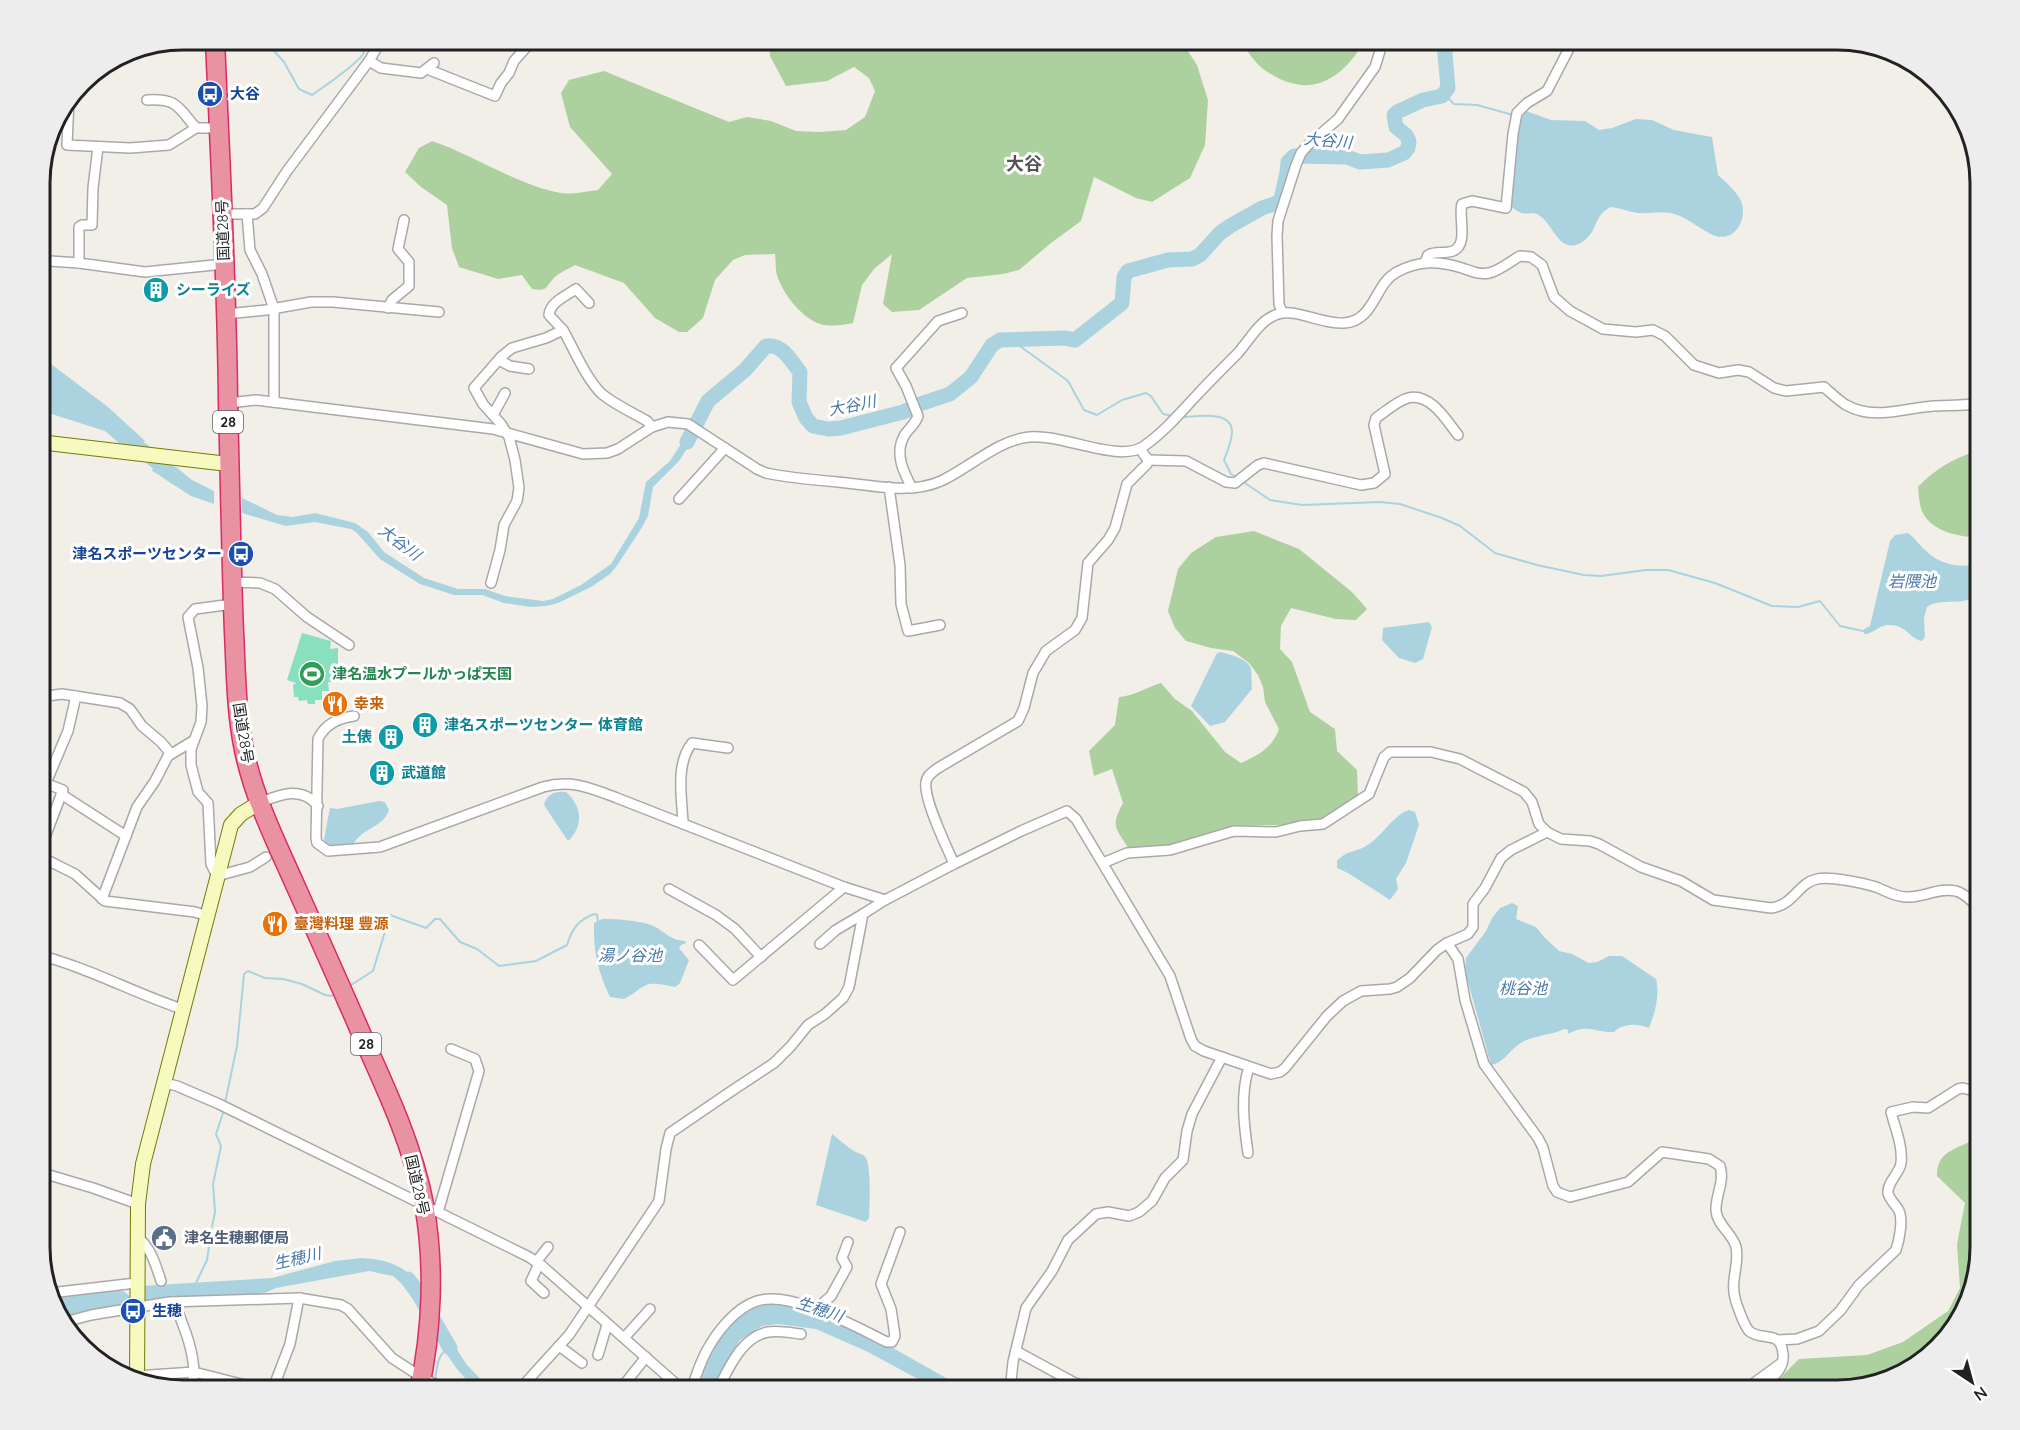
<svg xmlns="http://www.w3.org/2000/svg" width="2020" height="1430" font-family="Quicksand,'Noto Sans JP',sans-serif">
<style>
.forest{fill:#add19e}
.pitch{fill:#88e0be}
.water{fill:#aad3df}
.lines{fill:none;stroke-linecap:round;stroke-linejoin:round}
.stream{stroke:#aad3df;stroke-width:2}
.river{stroke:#aad3df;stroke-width:15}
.street-casing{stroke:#a9a9a9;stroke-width:12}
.secondary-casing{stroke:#707d05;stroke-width:16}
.highway-casing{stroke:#dc2a67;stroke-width:21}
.street{stroke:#fff;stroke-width:9}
.secondary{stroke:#f7fabf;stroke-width:14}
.highway{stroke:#e892a2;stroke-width:18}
.labels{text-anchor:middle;stroke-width:6;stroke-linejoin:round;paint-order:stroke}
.shield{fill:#fff;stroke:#646464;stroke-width:1.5}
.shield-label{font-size:14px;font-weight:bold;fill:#222}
.transit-label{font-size:15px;font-weight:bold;fill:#164399;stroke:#fff;text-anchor:start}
.street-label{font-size:15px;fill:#222;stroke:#fff}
.culture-label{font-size:15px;font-weight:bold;fill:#0d838f;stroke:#fff;text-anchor:start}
.leisure-label{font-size:15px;font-weight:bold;fill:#27864d;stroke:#fff;text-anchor:start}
.food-label{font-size:15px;font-weight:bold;fill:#c56008;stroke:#fff;text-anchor:start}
.service-label{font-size:15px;font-weight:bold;fill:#4e5e75;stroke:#fff;text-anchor:start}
.water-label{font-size:16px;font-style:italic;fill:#4a7aab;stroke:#fff}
.quarter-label{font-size:18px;font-weight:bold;fill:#555;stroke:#fff}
.rim{fill:none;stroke:#222;stroke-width:3}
</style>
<rect width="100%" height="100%" fill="#f2efe9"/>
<g class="forest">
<path d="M769,39h411l17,26 11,35 -3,45 -15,33 -38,24 -16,-4 -42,-21 -13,44 -30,22 -32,27 -16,4 -36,4 -48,32 -27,2 -9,-8 9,-50 -18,15 -12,16 -9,38c-11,2 -22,4 -33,1 -18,-6 -36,-29 -42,-46 -3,-7 -2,-16 -3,-24l-30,1 -12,5 -18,20 -12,38 -16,14h-8l-24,-14 -31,-35 -49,-18c-6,4 -17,8 -22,14 -9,10 -5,12 -21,10l-10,-14 -24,4 -39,-12 -7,-19 -5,-43 -26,-18 -16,-15 14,-24 13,-7c42,14 87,45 129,52 12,2 26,-2 37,-3l14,-16 -42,-47 -9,-34 8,-13 35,-9 125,51 18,-5 24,4 25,10 23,1 27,-2 19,-13 10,-26 -6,-13 -15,-11 -27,14 -41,5 -16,-30z"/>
<path d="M1239,39h127c-24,41 -56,62 -100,32 -11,-7 -19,-21 -27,-32z"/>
<path d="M1981,451v87c-19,-1 -46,-5 -57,-23 -5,-8 -5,-19 -6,-28 16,-17 39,-32 63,-36z"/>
<path d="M1254,531l45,18 53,43 15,17 -11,11 -20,-1 -45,-11 -10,18 -1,23 12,13 18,50 25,17 2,22 20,19 1,25c-37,38 -79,27 -125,32 -21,3 -42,14 -62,19 -13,3 -28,2 -42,3 -13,-21 -19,-22 -6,-46l-11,-34 -18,7 -5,-25 26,-26 4,-28c15,-1 28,-10 42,-14l14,16 17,12 33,41 16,11c18,-8 31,-15 38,-34l-14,-27 -2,-15 -5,-12 -9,-12 -16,-12 -22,-3 -25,-7 -11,-13 -7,-17 10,-42 13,-16 25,-16z"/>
<path d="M1981,1134v114l-8,45 -21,42 -51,41 -64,15h-60l2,-12 20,-20 68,-4 36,-13 45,-31 12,-23 -3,-44 8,-41 -28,-27c0,-30 25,-25 44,-42z"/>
</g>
<polygon class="pitch" points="302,633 331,641 330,649 338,648 338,668 335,669 335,682 328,682 329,691 322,691 322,700 315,700 315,704 308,704 307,700 299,701 298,697 294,697 293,685 296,683 287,680"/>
<g class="water">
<path d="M1526,111l25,9 34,1 14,9 13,-2 24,-9 16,1 22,10 38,7 6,38c8,7 16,14 22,24 9,16 -3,43 -24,37 -9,-2 -26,-16 -36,-20 -17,-7 -25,-2 -42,-3 -9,-1 -18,-5 -27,-6 -17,8 -13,22 -25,32 -25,21 -32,-14 -46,-23 -6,-5 -12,-1 -18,-3 -5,-1 -8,-5 -13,-7l11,-85z"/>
<polygon points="39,317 47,361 108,407 145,441 134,445 119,443 105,431 39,410"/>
<polygon points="690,430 697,433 679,461 653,487 648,516 641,529 616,567 610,574 591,587 558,603 546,606 530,607 504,603 482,595 454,595 420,584 380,559 357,533 351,529 315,522 286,526 242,513 242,498 277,515 293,517 315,513 355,523 368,532 384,552 424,578 458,589 485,589 505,596 543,601 553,599 581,585 611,564 639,518 646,482 670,461"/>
<polygon points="163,466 176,467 192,480 214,491 214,504 191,496 151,470"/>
<path d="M1908,533c7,5 11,12 18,18 15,14 35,18 55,12v24c-2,3 -4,6 -6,8 -10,12 -34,2 -48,12l-3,11 1,19 -3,4c-14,-3 -15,-17 -35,-16 -9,1 -14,9 -23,9v-5l6,-3 20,-85 5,-6z"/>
<polygon points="1429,622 1432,627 1423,659 1415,663 1399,658 1382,640 1383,628"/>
<path d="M1221,652c9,3 27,6 30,17 1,6 0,13 1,20l-27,33 -15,4 -19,-20 26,-53z"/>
<path d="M566,792c16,14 18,34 2,49l-24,-36c3,-11 11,-14 22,-13z"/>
<path d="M379,801l6,1 4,8c-6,18 -28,18 -36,35l-24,2 -4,-3 -1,-5 6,-31 7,1z"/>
<path d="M1409,810l6,2 4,13 -13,38 -10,16 2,10 -8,11 -42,-27 -11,-5v-7c10,-11 17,-8 29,-15 15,-8 28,-32 43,-36z"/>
<path d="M1512,903l6,3 -2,13 20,8 8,10 15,14 13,3 17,9 8,-1 12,-6h13l34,23c4,16 -1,34 -7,49 -10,-5 -27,-5 -35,4 -20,1 -25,-9 -46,2v-4l-3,-1c-13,6 -34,7 -44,14 -11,6 -17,20 -30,22l-26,-94 1,-13 20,-27 6,-13 8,-10z"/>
<path d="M602,919c15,0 34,1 49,6 14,6 18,15 34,16l1,2 -5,2 -2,3 10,12 -9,23 -5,4c-33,-7 -25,-3 -51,12l-14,-2c-12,-25 -17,-47 -16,-74z"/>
<path d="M832,1134c7,5 18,16 26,19 3,1 5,1 8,5 5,9 4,48 3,60l-3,4 -50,-17z"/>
<path d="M361,1258c25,1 44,7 59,28l-2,20 -17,-23 -8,-7 -24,-5 -93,17 -18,8 -117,8v-18l131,-8 63,-17z"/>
<path d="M117,1289c9,3 15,6 14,16l-71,16 -2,-2 -6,-22z"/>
<path d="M772,1304l37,6 77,34 83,47h-29l-72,-39 -52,-23 -39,-5 -15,2 -22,14 -31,51h-15c15,-35 35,-83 78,-87z"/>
<polygon points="441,1325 467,1365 492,1391 476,1391 457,1369 439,1343"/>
</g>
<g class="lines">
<g class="stream">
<path d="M248,39l18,3 18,20 15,27 13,6c10,-7 50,-34 52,-43l-7,-13"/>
<polyline points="1444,94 1454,104 1477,105 1513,115"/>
<polyline points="1013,341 1068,381 1084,410 1097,415 1122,400 1146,393 1151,396 1163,414 1173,416"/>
<path d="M1182,417c14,0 50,-8 50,15 0,9 -5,20 -8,28l7,14 7,4"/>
<polyline points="1242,481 1270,500 1302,505 1380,502 1400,504 1442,518 1460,526 1495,553 1537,565 1584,575 1601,576 1646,570 1668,570 1715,583 1772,606 1798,607 1820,601 1840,626 1863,631"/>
<path d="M351,985l22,-14 17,-56 36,13 9,-9h5l20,23 17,7 22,17 37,-5 31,-16c5,-16 11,-25 27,-31l3,1 1,6"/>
<polyline points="225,1103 237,1046 244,974 248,971 265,978 283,979 302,984 325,995 331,996 335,994"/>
<polyline points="212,1227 215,1212 213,1184 221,1146 216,1134 224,1110"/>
<polyline points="196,1283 207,1260 211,1232"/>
<path d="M435,1380c2,-11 2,-24 11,-30"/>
</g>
<g class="river">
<polyline points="120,432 175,477"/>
<path d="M687,442l21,-41 37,-31 21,-24c16,-3 25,15 34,26l-1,30 7,16 7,8 15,3 13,-1 62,-16 17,-8 30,-10 21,-17 21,-32 8,-5 64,-2 11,2 47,-37 2,-26 4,-6 40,-11 24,-1 8,-4 20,-22 10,-7 32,-18 15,-5 4,-4 6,-26 1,-11 6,-6 53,1 13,5 28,-2 16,-7 4,-5 1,-7 -3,-6 -10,-8 -2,-12 3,-3 26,-12 19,-4 6,-8 -4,-46 2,-3"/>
<polyline points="408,1279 415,1288 450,1348"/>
</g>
<g class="street-casing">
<g id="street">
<polyline points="369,61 381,68 421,73 434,63"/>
<polyline points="427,69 495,96 501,83 509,73 514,61 531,42 530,39"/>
<polyline points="69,99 67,145 130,148 169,145 196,128 219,128"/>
<path d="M147,100c30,-2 31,7 49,28"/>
<polyline points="98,147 93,188 92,225 82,225 79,227 79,263 145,272 224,264"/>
<polyline points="222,214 255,214 263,208 287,171 369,61 382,39"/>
<polyline points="247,214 250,250 262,274 274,309 274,402"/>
<polyline points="50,261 79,263"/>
<path d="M1425,262l3,-7c8,-4 17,-1 25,-4 16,-6 5,-35 9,-47l10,-3 34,7 7,-74 4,-21 10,-10 20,-12 27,-52"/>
<polyline points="388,308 392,300 409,286 409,262 398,249 404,220"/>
<polyline points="1282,312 1279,304 1277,236 1278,221 1296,165 1301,153 1309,144 1338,119 1375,67 1380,51 1380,39"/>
<polyline points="226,314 266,310 311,302 333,302 439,312"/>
<path d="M563,330l-14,-15c1,-13 17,-19 27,-26l13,14"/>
<polyline points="499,360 510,366 529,369"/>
<path d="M228,403l28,-3 237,29 90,25 24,-1 11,-4 34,-22 16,-5 20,2 69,45 9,4c24,5 48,7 72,9 33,3 72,13 103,-1 28,-13 57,-41 88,-44 32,-4 90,27 115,9 20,-14 35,-32 52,-50 13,-14 27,-28 41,-42 13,-14 22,-34 41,-40 18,-6 45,11 66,9 31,-2 30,-39 53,-51 22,-12 42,-11 65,-4 9,3 17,7 27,5 10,-2 22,-12 31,-17l11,1 11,8 12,32 16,14 33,18 33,3 17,-2 12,6 29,29 25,8 19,-3 11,2 25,16 12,3 38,-4c7,6 14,13 22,18 29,16 57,3 88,1 16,-1 31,0 47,-3"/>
<polyline points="493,415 505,393"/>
<path d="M1148,460l38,1 40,21 9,1 23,-18 6,-2 97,22 13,-2 11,-9 -11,-49 2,-7c9,-6 21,-17 32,-20 22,-6 39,23 50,37"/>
<polyline points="889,487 900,565 901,604 908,631 940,625"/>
<path d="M912,488c-8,-15 -18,-34 -8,-52 4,-7 11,-11 14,-20l-12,-30 -10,-18 42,-47 24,-8"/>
<polyline points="679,499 725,448"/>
<polyline points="232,582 260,583 275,589 307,617 349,645"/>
<path d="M491,583l9,-33 4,-25 13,-24 2,-13 -4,-28 -6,-23 -8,-13 -18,-20 -9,-16 27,-31 11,-9 34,-10 17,-8c11,19 23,49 39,64 13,11 30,18 45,27l5,6"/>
<polyline points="233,604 195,609 188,617 198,668 202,706 201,722 191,749 191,765 198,792 208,803 211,864 217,876 250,867 266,857"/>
<polyline points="39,697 62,694 120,703 130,709 142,726 161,742 171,754"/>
<path d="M354,716c-16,2 -29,8 -36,23l-2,99 1,5 11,8 52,-4 163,-60c28,-8 48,1 74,11l227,89 41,13"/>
<polyline points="46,783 68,731 76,696"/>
<polyline points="61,794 126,836"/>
<path d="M259,803c20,-8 42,-18 59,3"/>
<path d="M683,823c-1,-24 -8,-59 9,-80l36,5"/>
<polyline points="39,853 63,790 39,781"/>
<polyline points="39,856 75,874 105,901 195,912 207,916"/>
<path d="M1103,863l24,-10 43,-3 64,-19 42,1 24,-6 23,-2 46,-30 15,-37 6,-5h41l29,7 64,33 8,10 7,22 8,8 14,7 29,2 9,3 42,23 40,14 32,19 58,8c23,-3 27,-25 46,-29 13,-3 46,4 59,8 10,4 19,10 30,10 17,1 33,-10 50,-6 10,3 18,12 25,20"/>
<path d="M954,864c-7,-17 -31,-65 -28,-82 1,-7 7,-10 12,-14l80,-47 6,-13 9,-35 13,-22 29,-21 7,-12 6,-55 20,-23 7,-12 12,-44 20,-20 1,-4 -8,-11"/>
<polyline points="669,889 716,915 735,929 761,957"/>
<polyline points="102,899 137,807 155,781 168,756 193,741"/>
<path d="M1447,943l11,16 7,41 19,64 54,74 5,10 10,38 4,6 13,5 58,-15 34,-30 47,7 11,7c5,16 -5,30 -4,45 1,14 17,23 20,36 4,19 -7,33 0,55 3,8 7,22 13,29 13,11 32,-2 34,23 2,18 -15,25 -24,37"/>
<polyline points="820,944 836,930 863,914"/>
<polyline points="699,945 733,980 844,887"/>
<path d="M39,955c50,13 95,38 143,54"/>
<polyline points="164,1083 177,1086 219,1104 529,1257 541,1265 684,1391"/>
<path d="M1248,1153c-4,-27 -8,-59 1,-86"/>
<polyline points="39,1172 93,1188 138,1204"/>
<polyline points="438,1212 479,1071 475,1059 451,1049"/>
<path d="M137,1237c14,10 19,29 24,44"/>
<polyline points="536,1262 548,1247"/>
<polyline points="539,1264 531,1281 544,1293"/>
<polyline points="50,1293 136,1283"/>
<polyline points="816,1309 831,1296 847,1267 842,1258 848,1242"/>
<polyline points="61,1323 91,1315 169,1302 299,1298 341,1305 348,1309 392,1358 415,1373"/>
<polyline points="624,1338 650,1309"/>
<path d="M1778,1340l19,-1 22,-8 21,-20 19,-26 37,-35c3,-9 8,-32 2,-41 -3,-5 -9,-10 -10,-16 -1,-11 12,-20 13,-30 2,-17 -6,-35 -10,-51l22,-5 15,1 30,-19 5,-1 18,5"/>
<polyline points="559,1346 582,1363"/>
<polyline points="1016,1351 1073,1382 1096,1391"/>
<polyline points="598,1355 607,1325"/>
<path d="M136,1376l58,-4c-1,-25 -11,-47 -20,-70"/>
<polyline points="429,1381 448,1391"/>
<polyline points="191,1391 194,1372 249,1386 261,1391"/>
<polyline points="272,1391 290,1344 299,1298"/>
<polyline points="518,1391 569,1335 659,1201 666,1149 670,1133 733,1090 774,1063 791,1046 808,1025 825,1014 843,998 849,987 863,914 885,900 954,864 1021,831 1067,811 1076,819 1170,976 1191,1039 1195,1046 1204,1051 1271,1074 1280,1072 1285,1068 1327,1016 1343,1001 1361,991 1390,989 1397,987 1410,978 1437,950 1447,943 1468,934 1473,927 1473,904 1485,888 1501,858 1511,850 1547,832"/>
<polyline points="619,1391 646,1357"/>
<path d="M690,1391c6,-13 9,-26 16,-39 10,-19 29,-44 51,-51 34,-11 99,26 130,41h5l3,-6 -4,-27 -10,-25 19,-52"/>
<path d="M717,1391c11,-21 24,-54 51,-59 11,-2 23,1 33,2"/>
<polyline points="1010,1391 1013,1362 1026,1308 1052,1271 1068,1240 1096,1214 1108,1212 1129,1216 1139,1212 1152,1201 1165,1178 1183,1160 1187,1131 1192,1114 1222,1057"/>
<polyline points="1597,1391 1613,1386 1648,1391"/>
<polyline points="1655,1391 1687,1389 1692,1391"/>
<polyline points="1746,1391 1754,1383 1780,1364"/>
</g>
</g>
<g class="secondary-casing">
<g id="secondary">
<polyline points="39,442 228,464"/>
<polyline points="137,1383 138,1204 143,1164 231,825 241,814 259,803"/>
</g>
</g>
<g class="highway-casing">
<path id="highway" d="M215,39c5,121 12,242 13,363 2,77 3,153 6,230 2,39 2,80 10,118 10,48 32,92 52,137 23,51 46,102 68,153 24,53 49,107 60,164 11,61 8,127 -5,187"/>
</g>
<use href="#street" class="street"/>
<use href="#secondary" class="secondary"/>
<use href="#highway" class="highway"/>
</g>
<defs>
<g id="bus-disc" transform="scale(1.35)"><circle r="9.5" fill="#1a4fb4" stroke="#fff"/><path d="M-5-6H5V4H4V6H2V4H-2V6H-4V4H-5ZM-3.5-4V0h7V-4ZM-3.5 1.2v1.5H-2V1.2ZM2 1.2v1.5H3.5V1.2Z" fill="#fff"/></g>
<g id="building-disc" transform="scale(1.35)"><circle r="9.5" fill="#0f9aa8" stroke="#fff"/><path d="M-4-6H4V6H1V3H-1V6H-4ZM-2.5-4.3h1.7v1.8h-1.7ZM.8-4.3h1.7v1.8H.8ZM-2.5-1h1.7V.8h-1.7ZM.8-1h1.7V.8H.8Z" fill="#fff"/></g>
<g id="stadium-disc" transform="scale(1.35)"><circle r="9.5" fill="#2e9e5b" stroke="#fff"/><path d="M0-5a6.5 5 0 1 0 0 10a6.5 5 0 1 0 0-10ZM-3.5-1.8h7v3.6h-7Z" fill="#fff"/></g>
<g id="restaurant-disc" transform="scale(1.35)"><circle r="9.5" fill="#e8710a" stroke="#fff"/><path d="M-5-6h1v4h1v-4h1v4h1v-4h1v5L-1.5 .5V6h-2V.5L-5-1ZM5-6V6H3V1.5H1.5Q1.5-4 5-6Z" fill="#fff"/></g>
<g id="civic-disc" transform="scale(1.35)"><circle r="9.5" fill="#5c6f8a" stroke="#fff"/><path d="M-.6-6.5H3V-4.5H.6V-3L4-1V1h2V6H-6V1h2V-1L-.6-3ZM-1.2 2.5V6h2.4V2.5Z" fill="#fff"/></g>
</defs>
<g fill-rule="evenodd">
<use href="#bus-disc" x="210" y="94"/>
<use href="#building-disc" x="156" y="290"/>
<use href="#bus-disc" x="241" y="554"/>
<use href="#stadium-disc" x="312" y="674"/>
<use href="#restaurant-disc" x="335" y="704"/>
<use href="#building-disc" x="425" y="725"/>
<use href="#building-disc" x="391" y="737"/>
<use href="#building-disc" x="382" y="773"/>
<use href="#restaurant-disc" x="275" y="924"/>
<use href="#civic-disc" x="164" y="1238"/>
<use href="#bus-disc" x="133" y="1311"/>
</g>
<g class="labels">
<g class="shield">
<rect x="213" y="411" width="30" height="22" rx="4.5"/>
<rect x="351" y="1033" width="30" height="22" rx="4.5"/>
</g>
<g class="shield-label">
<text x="228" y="427">28</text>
<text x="366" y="1049">28</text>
</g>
<g class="transit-label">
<text x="230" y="99">大谷</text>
<text x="222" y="559" text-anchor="end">津名スポーツセンター</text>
<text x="152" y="1316">生穂</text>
</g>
<g class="street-label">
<text transform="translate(223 230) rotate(-92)" y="5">国道28号</text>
<text transform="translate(243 733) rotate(81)" y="5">国道28号</text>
<text transform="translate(417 1185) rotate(77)" y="5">国道28号</text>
</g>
<g class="culture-label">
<text x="176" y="295">シーライズ</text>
<text x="444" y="730">津名スポーツセンター 体育館</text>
<text x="372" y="742" text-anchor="end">土俵</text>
<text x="401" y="778">武道館</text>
</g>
<g class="leisure-label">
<text x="332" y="679">津名温水プールかっぱ天国</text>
</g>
<g class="food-label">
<text x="354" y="709">幸来</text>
<text x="294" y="929">臺灣料理 豐源</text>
</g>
<g class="service-label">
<text x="184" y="1243">津名生穂郵便局</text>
</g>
<g class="water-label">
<text transform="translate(1328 140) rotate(5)" y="6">大谷川</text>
<text transform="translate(852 405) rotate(-11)" y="6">大谷川</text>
<text transform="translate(400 542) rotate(37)" y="6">大谷川</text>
<text x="1912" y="587">岩隈池</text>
<text x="630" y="961">湯ノ谷池</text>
<text x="1523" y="994">桃谷池</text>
<text transform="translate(297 1258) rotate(-13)" y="6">生穂川</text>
<text transform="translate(820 1309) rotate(18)" y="6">生穂川</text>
</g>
<g class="quarter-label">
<text x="1024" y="170">大谷</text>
</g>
</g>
<path d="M0 0H2020V1430H0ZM183 50H1837A133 133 0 0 1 1970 183V1247A133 133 0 0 1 1837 1380H183A133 133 0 0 1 50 1247V183A133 133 0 0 1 183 50Z" fill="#ededed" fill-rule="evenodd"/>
<path class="rim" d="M183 50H1837A133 133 0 0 1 1970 183V1247A133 133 0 0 1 1837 1380H183A133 133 0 0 1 50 1247V183A133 133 0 0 1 183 50Z"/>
<g transform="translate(1972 1382) rotate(144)" stroke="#ffffff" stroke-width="4.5" paint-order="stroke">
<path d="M0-4.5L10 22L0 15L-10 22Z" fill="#222222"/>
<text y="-9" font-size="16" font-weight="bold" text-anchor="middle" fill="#222222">N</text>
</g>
</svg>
